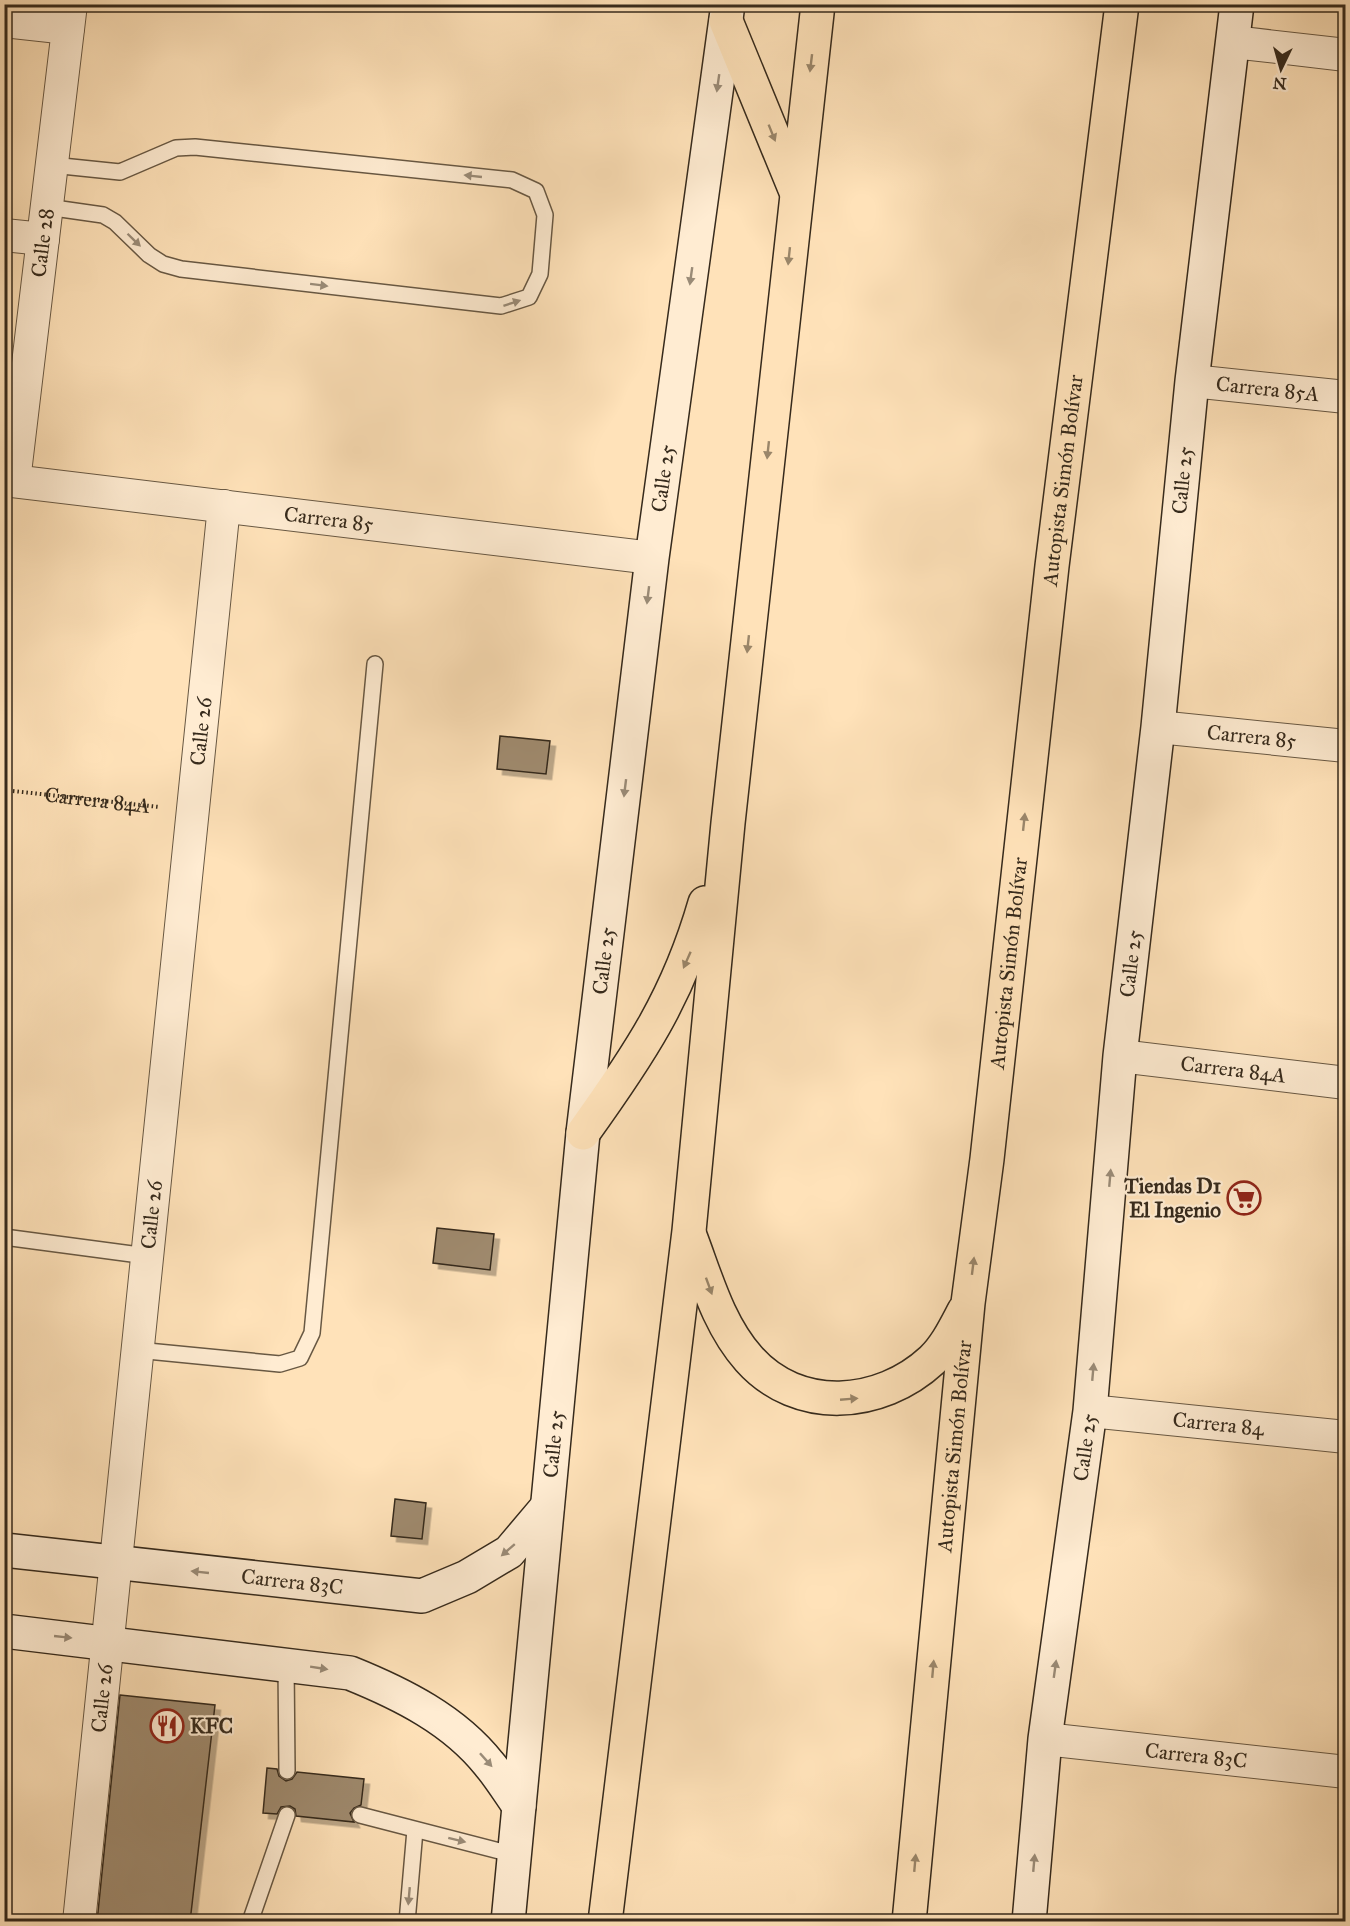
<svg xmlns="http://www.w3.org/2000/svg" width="1350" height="1926" font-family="'IM FELL Great Primer',serif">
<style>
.building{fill:#9f8a6e;stroke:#362a1c;stroke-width:1.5;filter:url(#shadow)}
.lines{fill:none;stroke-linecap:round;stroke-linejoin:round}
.lane-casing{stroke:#685843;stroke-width:18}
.street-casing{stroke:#685843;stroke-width:34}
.secondary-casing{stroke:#362a1c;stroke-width:36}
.highway-casing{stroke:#362a1c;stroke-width:36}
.path{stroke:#362a1c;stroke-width:4;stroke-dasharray:1.5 3;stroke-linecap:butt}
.lane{stroke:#ffecd2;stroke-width:15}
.street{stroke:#ffecd2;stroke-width:32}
.secondary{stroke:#ffecd2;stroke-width:33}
.highway{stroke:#ffe2b9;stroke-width:33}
.oneway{fill:#9a866a}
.oneway2{fill:#9a8b77}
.labels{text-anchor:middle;stroke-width:4.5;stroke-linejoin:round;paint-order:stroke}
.street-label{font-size:21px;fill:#362a1c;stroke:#ffecd2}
.poi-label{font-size:21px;font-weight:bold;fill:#362a1c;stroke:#ffecd2;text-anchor:end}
</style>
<defs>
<filter id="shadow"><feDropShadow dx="5.5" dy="5.5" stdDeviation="0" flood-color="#0004"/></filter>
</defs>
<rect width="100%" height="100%" fill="#ffe2b9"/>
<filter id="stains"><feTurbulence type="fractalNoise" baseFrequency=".00333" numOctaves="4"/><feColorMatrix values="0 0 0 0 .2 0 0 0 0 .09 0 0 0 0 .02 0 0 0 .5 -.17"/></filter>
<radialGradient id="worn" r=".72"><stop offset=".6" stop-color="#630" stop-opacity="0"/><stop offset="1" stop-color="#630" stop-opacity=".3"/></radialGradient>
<g class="building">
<polygon points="500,736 550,741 546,774 497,769"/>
<polygon points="437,1228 494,1234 490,1270 433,1263"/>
<polygon points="395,1499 426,1503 422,1539 391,1536"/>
<polygon points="120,1695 215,1705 190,1922 97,1922"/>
<polygon points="267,1768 277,1769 279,1776 286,1781 292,1779 297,1772 364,1779 361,1805 354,1808 350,1813 354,1822 296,1816 295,1809 290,1806 281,1807 277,1814 263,1813"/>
</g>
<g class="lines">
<g class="lane-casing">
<g id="lane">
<polyline points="47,207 103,215 115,222 149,255 163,264 181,269 501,306 529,297 540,274 545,215 536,191 512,180 195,147 176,148 120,172 52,165"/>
<polyline points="4,1237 147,1256"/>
<polyline points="137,1350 280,1364 300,1358 312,1333 375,664"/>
<polyline points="286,1663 287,1771"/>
<polyline points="360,1815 515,1855"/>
<polyline points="250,1922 287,1815"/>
<polyline points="407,1922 415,1830"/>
</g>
</g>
<g class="street-casing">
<g id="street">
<polyline points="4,21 68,28"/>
<polyline points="1233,42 1346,55"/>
<polyline points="4,235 43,239"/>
<path id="s2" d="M1192,381l154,16"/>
<path id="s3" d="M4,480l648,78"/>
<path id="s4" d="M14,481l57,-477"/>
<path id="s5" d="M1158,727l188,19"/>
<path id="s6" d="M1120,1056l226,27"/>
<path id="s7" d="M1090,1411l256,26"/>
<path id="s8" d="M1045,1739l301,33"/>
<path id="s9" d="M79,1922l145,-1416"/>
</g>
</g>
<g class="secondary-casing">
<g id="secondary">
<path id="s10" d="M4,1550l418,46 45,-19 42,-25 38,-45"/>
<path d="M4,1631l346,42c52,21 104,47 139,91 11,13 20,28 30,42"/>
<path id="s11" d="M508,1922l75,-789 69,-575 76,-554"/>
<path id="s12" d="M1029,1922l16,-183 45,-328 30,-355 38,-329 34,-346 45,-377"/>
</g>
</g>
<g class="highway-casing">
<g id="highway">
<polyline points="726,21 795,189"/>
<path d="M583,1133c56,-78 95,-136 122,-230"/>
<path d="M690,1236c16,42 28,88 59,123 49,55 131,49 183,1 14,-13 23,-32 32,-49"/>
<polyline points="605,1922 689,1231 728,823 818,4"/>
<path id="s13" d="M909,1922l59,-619 19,-144 65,-593 70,-562"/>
</g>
</g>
<path class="path" id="s1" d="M4,790l155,17"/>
<use href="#lane" class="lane"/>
<use href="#street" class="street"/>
<use href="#secondary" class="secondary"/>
<use href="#highway" class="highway"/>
</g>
<defs><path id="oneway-solid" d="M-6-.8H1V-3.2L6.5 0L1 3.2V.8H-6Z" transform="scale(1.5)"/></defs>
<g class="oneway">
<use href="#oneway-solid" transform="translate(811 63) rotate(97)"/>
<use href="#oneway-solid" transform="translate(772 133) rotate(68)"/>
<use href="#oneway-solid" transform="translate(789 256) rotate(96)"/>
<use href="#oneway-solid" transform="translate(768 450) rotate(96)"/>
<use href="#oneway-solid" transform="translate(748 644) rotate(96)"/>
<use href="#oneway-solid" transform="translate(1024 822) rotate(-84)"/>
<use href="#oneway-solid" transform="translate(687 960) rotate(114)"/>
<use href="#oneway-solid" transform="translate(973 1266) rotate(-83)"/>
<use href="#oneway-solid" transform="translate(709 1286) rotate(70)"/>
<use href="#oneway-solid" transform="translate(849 1399) rotate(-5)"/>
<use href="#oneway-solid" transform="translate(933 1669) rotate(-85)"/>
<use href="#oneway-solid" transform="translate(915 1863) rotate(-85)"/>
</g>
<g class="oneway2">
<use href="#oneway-solid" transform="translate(718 83) rotate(98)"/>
<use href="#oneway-solid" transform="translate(473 176) rotate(-174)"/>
<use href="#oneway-solid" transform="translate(134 240) rotate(44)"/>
<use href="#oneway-solid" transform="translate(691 276) rotate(98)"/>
<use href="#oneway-solid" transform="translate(319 285) rotate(7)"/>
<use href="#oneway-solid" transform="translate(512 303) rotate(-18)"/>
<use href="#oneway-solid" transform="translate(648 595) rotate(97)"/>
<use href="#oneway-solid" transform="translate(625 788) rotate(97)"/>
<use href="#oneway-solid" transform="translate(1110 1178) rotate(-85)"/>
<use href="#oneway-solid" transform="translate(1093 1372) rotate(-85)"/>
<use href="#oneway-solid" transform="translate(508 1550) rotate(139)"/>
<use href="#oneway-solid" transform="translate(200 1572) rotate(-174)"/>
<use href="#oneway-solid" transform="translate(63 1637) rotate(6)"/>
<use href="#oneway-solid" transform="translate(319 1668) rotate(9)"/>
<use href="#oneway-solid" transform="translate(1055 1669) rotate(-82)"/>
<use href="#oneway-solid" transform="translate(486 1760) rotate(48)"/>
<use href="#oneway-solid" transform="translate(457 1840) rotate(14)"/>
<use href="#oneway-solid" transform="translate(1034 1863) rotate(-85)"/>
<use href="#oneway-solid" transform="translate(409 1896) rotate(95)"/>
</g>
<defs>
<g id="supermarket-ring" transform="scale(1.725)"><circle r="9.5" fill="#ffecd2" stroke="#8f2418" stroke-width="1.5"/><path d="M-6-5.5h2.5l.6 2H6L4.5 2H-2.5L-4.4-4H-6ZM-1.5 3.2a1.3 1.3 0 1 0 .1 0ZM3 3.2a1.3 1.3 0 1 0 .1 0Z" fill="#8f2418"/></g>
<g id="restaurant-ring" transform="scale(1.725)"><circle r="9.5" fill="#ffecd2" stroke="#8f2418" stroke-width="1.5"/><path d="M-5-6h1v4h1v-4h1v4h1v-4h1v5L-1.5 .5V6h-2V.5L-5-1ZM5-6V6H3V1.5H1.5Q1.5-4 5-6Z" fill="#8f2418"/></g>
</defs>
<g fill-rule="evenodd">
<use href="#supermarket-ring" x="1244" y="1198"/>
<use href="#restaurant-ring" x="167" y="1726"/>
</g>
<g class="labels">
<g class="street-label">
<text dy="7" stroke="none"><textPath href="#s4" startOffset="240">Calle 28</textPath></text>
<text dy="7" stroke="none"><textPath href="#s2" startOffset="76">Carrera 85A</textPath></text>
<text dy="7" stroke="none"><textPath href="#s11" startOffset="1452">Calle 25</textPath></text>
<text dy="7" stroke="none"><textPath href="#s13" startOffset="1450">Autopista Simón Bolívar</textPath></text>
<text dy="7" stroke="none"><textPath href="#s12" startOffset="1450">Calle 25</textPath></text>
<text dy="7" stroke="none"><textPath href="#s3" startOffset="327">Carrera 85</textPath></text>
<text dy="7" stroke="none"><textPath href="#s9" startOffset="1197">Calle 26</textPath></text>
<text dy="7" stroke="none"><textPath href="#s5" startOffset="94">Carrera 85</textPath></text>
<text dy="7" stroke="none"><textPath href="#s1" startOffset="94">Carrera 84A</textPath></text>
<text dy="7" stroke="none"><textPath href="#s11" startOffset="966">Calle 25</textPath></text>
<text dy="7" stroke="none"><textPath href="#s13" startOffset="964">Autopista Simón Bolívar</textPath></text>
<text dy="7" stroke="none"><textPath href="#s12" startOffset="964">Calle 25</textPath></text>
<text dy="7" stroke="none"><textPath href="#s6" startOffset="114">Carrera 84A</textPath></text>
<text dy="7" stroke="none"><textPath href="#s9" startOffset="711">Calle 26</textPath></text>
<text dy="7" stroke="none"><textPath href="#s7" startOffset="129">Carrera 84</textPath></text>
<text dy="7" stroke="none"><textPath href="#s11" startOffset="480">Calle 25</textPath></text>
<text dy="7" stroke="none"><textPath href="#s13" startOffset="478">Autopista Simón Bolívar</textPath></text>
<text dy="7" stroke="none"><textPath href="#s12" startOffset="478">Calle 25</textPath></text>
<text dy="7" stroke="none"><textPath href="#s10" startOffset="290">Carrera 83C</textPath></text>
<text dy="7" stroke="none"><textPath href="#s9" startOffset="225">Calle 26</textPath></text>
<text dy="7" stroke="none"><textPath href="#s8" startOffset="152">Carrera 83C</textPath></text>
</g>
<g class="poi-label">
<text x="1221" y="1193">Tiendas D1<tspan x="1221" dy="24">El Ingenio</tspan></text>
<text x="190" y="1733" text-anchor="start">KFC</text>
</g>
</g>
<rect width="1350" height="1926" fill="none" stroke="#ffe2b9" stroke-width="24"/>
<rect x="6" y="6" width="1338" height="1914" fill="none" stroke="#362a1c" stroke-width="3"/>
<rect x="12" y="12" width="1326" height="1902" fill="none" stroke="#362a1c" stroke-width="1.5"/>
<g transform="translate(1281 69) rotate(185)" stroke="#ffecd2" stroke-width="4.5" paint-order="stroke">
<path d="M0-4.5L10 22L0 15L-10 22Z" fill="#362a1c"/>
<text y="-9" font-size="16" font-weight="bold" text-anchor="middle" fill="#362a1c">N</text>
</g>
<rect width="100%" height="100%" filter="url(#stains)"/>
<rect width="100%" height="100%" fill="url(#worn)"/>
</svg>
